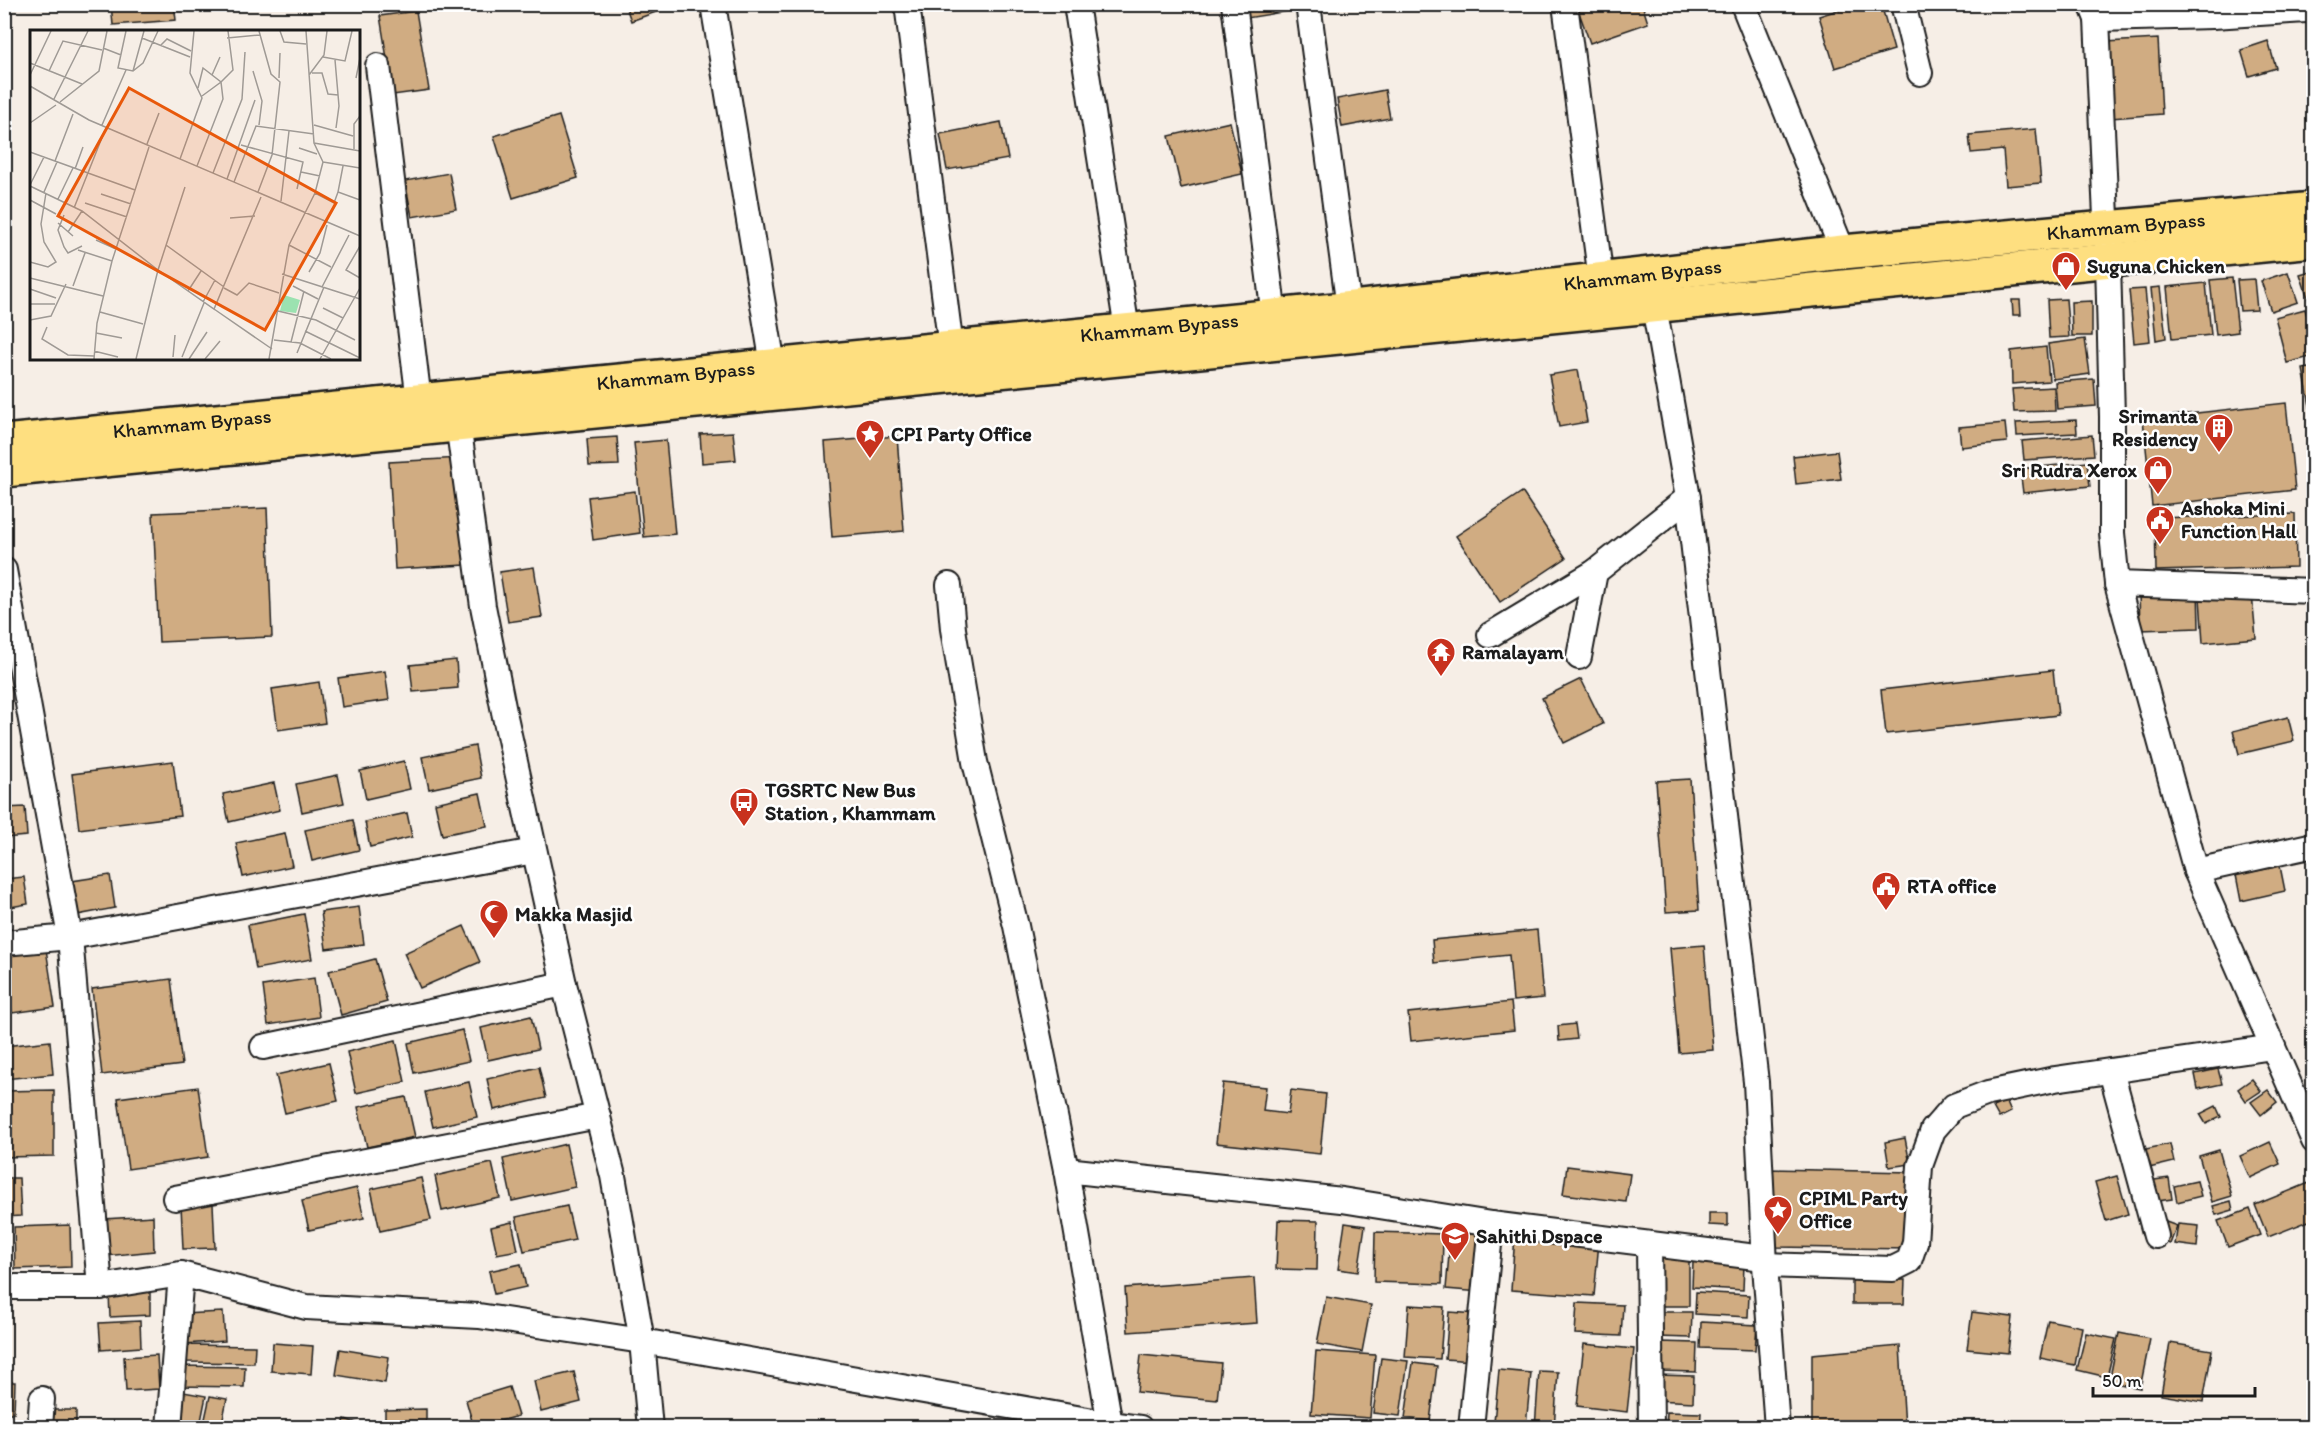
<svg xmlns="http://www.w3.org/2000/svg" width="2318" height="1432" font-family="Itim,sans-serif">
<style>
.building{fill:#d0ac82;stroke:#1c1c1c;stroke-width:1.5}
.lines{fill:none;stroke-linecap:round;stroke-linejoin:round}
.minor-casing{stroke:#1c1c1c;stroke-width:28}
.highway-casing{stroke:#1c1c1c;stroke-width:38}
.minor{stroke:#fff;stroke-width:24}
.highway{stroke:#fedf80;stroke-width:33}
.labels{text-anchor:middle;stroke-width:5;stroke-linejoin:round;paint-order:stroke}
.street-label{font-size:20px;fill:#1c1c1c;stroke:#fff}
.poi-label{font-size:20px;font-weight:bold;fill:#1c1c1c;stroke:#fff;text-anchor:start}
.inset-road{fill:none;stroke:#9f9a95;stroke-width:1.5}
.view{fill:#e8590c;fill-opacity:0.15;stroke:#e8590c;stroke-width:3}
.inset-edge{fill:none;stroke:#1c1c1c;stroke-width:3}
</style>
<rect width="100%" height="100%" fill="#f6eee6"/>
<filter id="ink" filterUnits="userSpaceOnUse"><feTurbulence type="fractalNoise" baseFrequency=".0167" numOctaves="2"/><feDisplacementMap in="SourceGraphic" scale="12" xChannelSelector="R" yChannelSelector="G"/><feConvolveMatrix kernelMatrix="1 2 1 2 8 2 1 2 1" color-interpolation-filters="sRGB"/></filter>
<g filter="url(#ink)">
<g class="building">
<polygon points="111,4 174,4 176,20 113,25"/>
<polygon points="625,4 678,4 631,21"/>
<polygon points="1245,4 1300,4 1301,9 1247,18"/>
<polygon points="1576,4 1642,4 1648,23 1590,43"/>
<polygon points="1857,4 1881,4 1894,50 1835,68 1819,16"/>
<polygon points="416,11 429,90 393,95 380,16"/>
<polygon points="2158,39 2162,114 2111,118 2106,42"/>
<polygon points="2268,41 2276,68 2249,76 2241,50"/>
<polygon points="1385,90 1390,118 1342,127 1337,99"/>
<polygon points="559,116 578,178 513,198 494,136"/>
<polygon points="1001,122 1008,159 947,170 940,134"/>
<polygon points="1230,122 1242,174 1181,188 1169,136"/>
<polygon points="2036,129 2041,183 2006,186 2003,150 1971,153 1969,135"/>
<polygon points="449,173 456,209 412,217 405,181"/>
<polygon points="2314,270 2314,316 2300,274"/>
<polygon points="2288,272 2298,302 2271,311 2261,281"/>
<polygon points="2232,278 2238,332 2216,335 2210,280"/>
<polygon points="2254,279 2257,310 2240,311 2237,280"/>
<polygon points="2206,283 2211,335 2172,339 2167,287"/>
<polygon points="2160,287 2166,338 2156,340 2151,288"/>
<polygon points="2145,289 2150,341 2134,343 2129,290"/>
<polygon points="2066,299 2069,337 2049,338 2047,300"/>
<polygon points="2012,300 2020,300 2021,315 2013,315"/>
<polygon points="2092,301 2092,336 2072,336 2071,302"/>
<polygon points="2305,309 2314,341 2314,356 2287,363 2275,317"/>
<polygon points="2085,339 2090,374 2053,379 2048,344"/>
<polygon points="2046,347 2049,381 2012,384 2011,351"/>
<polygon points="2314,367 2314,427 2303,369"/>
<polygon points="1578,370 1587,422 1559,427 1549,375"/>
<polygon points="2094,379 2096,406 2057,409 2055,382"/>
<polygon points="2054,387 2055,411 2014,412 2012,389"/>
<polygon points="2286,403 2295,490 2152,506 2143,419"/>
<polygon points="2076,420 2077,433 2017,436 2016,423"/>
<polygon points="2005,423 2007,442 1961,447 1959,427"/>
<polygon points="733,432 736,460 702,463 700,434"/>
<polygon points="2092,435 2094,455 2024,460 2022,441"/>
<polygon points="897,436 904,531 832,537 825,442"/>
<polygon points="617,437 619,465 589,466 587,439"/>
<polygon points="666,440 675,534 644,537 634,443"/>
<polygon points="1837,451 1841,479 1796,484 1793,456"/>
<polygon points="461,458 466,565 395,569 389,462"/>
<polygon points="2087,462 2090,486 2023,493 2020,469"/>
<polygon points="635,491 640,533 593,540 588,497"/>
<polygon points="1522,492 1566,558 1500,602 1456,536"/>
<polygon points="267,508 272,637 159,642 153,513"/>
<polygon points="2295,514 2296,567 2156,571 2155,518"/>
<polygon points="534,567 542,617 508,622 500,572"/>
<polygon points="2198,588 2199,628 2140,630 2139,591"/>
<polygon points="2252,594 2256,638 2203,643 2200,598"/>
<polygon points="456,660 458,688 413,692 410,665"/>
<polygon points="2053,670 2058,715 1886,734 1881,690"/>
<polygon points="385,671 389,700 342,707 338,678"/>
<polygon points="1581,679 1603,724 1564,743 1542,698"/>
<polygon points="319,682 325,723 278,730 272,689"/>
<polygon points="2288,717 2294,741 2239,754 2233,731"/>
<polygon points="475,746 481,778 429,789 422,757"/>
<polygon points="173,761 180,816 79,829 72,774"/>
<polygon points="404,761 410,789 366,799 360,771"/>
<polygon points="338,775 344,803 302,812 296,784"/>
<polygon points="1690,779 1699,910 1666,912 1656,781"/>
<polygon points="274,783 280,810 229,822 223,794"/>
<polygon points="480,793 487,826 442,835 435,803"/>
<polygon points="25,807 27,836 4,838 4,808"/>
<polygon points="407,813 412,837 370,847 365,822"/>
<polygon points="353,820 359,850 312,861 305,830"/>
<polygon points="285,833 292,866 243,877 236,843"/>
<polygon points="2280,866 2285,891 2241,901 2236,875"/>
<polygon points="110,875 115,908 77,915 72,881"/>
<polygon points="24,877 28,904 4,908 4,879"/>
<polygon points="359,907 364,944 326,949 321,912"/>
<polygon points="304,914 312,959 256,969 248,925"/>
<polygon points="464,926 480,962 420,988 404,953"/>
<polygon points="1537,930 1543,998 1513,1001 1509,955 1434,963 1432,940"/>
<polygon points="1704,945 1713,1050 1679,1053 1670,948"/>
<polygon points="46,949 55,1007 12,1013 4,956"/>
<polygon points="375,959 387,1002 341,1015 329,971"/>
<polygon points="314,978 319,1017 268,1025 263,986"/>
<polygon points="171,979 182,1065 102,1075 92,989"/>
<polygon points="1511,1002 1514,1030 1411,1041 1408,1013"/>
<polygon points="531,1016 538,1049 488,1060 481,1028"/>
<polygon points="1575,1024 1577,1039 1559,1041 1558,1026"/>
<polygon points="462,1030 469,1061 414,1073 408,1043"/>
<polygon points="396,1040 405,1082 356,1093 347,1052"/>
<polygon points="50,1041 53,1074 4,1079 4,1046"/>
<polygon points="329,1063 338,1101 285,1113 276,1075"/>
<polygon points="539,1067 546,1098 494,1110 487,1079"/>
<polygon points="2218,1069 2222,1084 2198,1089 2195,1074"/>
<polygon points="2252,1079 2261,1091 2246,1101 2238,1089"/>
<polygon points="469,1082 477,1117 433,1127 425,1092"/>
<polygon points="1223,1083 1266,1087 1263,1111 1288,1114 1291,1090 1326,1094 1320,1154 1216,1143"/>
<polygon points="198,1087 208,1157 128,1169 118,1098"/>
<polygon points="54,1090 54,1156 4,1157 4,1091"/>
<polygon points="2268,1090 2277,1102 2261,1115 2251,1102"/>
<polygon points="406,1097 415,1137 367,1147 358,1107"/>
<polygon points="2006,1101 2011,1112 1999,1118 1993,1107"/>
<polygon points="2216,1106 2221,1117 2206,1124 2200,1114"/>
<polygon points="1905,1138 1910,1164 1889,1167 1885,1142"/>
<polygon points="2270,1142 2280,1164 2250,1178 2240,1156"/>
<polygon points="566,1144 575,1187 512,1201 503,1159"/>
<polygon points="2170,1144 2174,1162 2145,1169 2141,1150"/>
<polygon points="2219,1150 2232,1196 2212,1202 2199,1156"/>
<polygon points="492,1163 500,1198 442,1211 435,1176"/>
<polygon points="1567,1166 1630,1174 1626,1202 1563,1194"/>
<polygon points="1768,1169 1911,1172 1910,1249 1776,1247"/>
<polygon points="2117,1176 2128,1214 2106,1221 2095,1182"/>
<polygon points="4,1178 19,1178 21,1216 4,1217"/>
<polygon points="421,1178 431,1220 380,1231 371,1189"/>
<polygon points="2169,1178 2172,1199 2150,1202 2147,1181"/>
<polygon points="2197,1181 2201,1196 2177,1202 2174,1186"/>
<polygon points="2309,1183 2314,1193 2314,1219 2268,1237 2255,1205"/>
<polygon points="357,1188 364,1218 309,1230 302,1201"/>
<polygon points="2231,1201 2233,1210 2216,1215 2213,1206"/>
<polygon points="213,1204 215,1248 183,1249 181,1205"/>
<polygon points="567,1206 575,1240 524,1251 516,1217"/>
<polygon points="2250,1209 2260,1235 2228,1247 2218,1221"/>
<polygon points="1709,1213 1728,1213 1728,1226 1709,1225"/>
<polygon points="153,1216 154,1251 106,1256 103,1219"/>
<polygon points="1278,1220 1318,1221 1317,1270 1276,1269"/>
<polygon points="512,1222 518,1250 497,1254 491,1227"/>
<polygon points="2166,1222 2177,1226 2170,1244 2159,1240"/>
<polygon points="4,1223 7,1223 8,1254 4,1254"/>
<polygon points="1345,1223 1365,1226 1358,1272 1338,1269"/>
<polygon points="2178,1224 2199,1226 2197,1247 2175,1244"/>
<polygon points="70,1225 71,1267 15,1269 14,1227"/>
<polygon points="1375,1232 1443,1234 1442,1284 1374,1282"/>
<polygon points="1451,1232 1485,1235 1480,1292 1446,1289"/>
<polygon points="1515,1236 1599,1242 1594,1296 1511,1290"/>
<rect x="1651" y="1258" width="38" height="48"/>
<polygon points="1693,1262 1744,1264 1743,1290 1692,1287"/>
<polygon points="521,1264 526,1287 494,1294 489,1271"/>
<polygon points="1254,1278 1257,1323 1128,1332 1125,1288"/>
<polygon points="1852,1280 1905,1280 1904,1304 1852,1304"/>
<polygon points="150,1288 150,1315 110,1317 109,1293"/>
<polygon points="1696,1292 1749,1295 1748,1317 1695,1314"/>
<polygon points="1326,1297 1371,1305 1362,1352 1317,1344"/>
<polygon points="1577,1303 1623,1305 1621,1336 1575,1334"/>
<polygon points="1409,1305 1444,1307 1440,1359 1405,1357"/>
<polygon points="223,1312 225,1341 184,1344 182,1314"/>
<polygon points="1449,1312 1477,1314 1473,1361 1445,1359"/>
<polygon points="1657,1312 1692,1312 1691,1338 1657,1337"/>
<polygon points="1972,1312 2012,1317 2008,1353 1967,1349"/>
<polygon points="2048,1320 2082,1327 2075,1365 2040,1358"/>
<polygon points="140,1321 141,1347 101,1350 99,1323"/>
<polygon points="1701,1322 1757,1325 1755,1350 1700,1348"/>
<polygon points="2086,1333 2116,1339 2107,1377 2077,1370"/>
<polygon points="2119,1333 2150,1339 2140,1388 2109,1382"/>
<polygon points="1659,1342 1697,1343 1696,1372 1658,1371"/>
<polygon points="273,1343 313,1346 311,1374 271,1371"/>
<polygon points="2170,1343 2212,1350 2203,1402 2161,1395"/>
<polygon points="1584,1344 1634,1349 1627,1412 1577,1406"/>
<polygon points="186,1345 255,1346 254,1363 186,1362"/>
<polygon points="1900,1346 1905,1428 1812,1428 1812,1354"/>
<polygon points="340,1349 389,1357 385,1383 336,1375"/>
<polygon points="1316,1351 1375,1355 1370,1418 1311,1414"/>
<polygon points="157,1355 159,1389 126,1391 124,1357"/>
<polygon points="1141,1355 1221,1363 1217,1400 1137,1392"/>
<polygon points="1381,1358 1408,1361 1400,1416 1373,1413"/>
<polygon points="1413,1363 1437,1366 1430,1421 1405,1418"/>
<polygon points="176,1366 245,1367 244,1387 175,1386"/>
<polygon points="1499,1370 1531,1373 1526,1426 1494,1422"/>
<polygon points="1539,1371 1558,1372 1554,1428 1535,1428"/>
<polygon points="574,1372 581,1402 541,1412 534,1381"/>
<polygon points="1657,1375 1694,1376 1693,1402 1656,1400"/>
<polygon points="4,1382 15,1382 14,1413 4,1413"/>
<polygon points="509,1387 518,1416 474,1428 466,1400"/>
<polygon points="178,1391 206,1396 200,1426 172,1421"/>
<polygon points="210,1396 227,1399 221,1428 203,1428"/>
<polygon points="426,1409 426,1428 385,1428 385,1410"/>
<rect x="42" y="1410" width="34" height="18"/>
<polygon points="1667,1412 1701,1413 1700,1428 1666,1428"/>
<polygon points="345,1419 368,1427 368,1428 342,1428"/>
</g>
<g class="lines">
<g class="minor-casing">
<g id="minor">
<polyline points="713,4 773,365"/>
<polyline points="907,4 951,348"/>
<polyline points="1076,4 1127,330"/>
<polyline points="1234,4 1274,316"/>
<polyline points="1308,4 1349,308"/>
<polyline points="1565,4 1601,280"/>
<polyline points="1743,4 1843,252"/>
<polyline points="1903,4 1920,73"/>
<polyline points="2091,4 2097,19 2108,261 2112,417 2112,533 2117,584 2196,871 2314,1141"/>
<polyline points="2097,19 2213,16 2306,10 2305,4"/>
<polyline points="378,66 419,401"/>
<polyline points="1654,306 1688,498 1756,1082 1765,1265 1777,1428"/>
<polyline points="456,409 483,606 504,712 564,984 613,1176 642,1341 650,1428"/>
<polyline points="4,570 70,937 100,1287"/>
<polyline points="2117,584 2314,591"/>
<polyline points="1490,635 1595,572 1688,498"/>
<polyline points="1579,657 1595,572"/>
<polyline points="2196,871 2314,845"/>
<polyline points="4,943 70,937 534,851"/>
<polyline points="263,1047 564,984"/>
<polyline points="2111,1071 2156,1236"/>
<polyline points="1066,1170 1342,1200 1491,1224 1764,1258"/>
<polyline points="175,1198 598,1116"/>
<polyline points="1649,1244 1651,1428"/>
<polyline points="1765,1265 1893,1269 1909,1261 1915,1243 1920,1166 1933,1130 1954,1106 1988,1093 2055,1079 2273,1047"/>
<polyline points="4,1287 100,1287 181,1274 306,1307 479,1316 642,1341 1110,1424 1066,1170 1016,926 975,762 953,629 949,585"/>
<polyline points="40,1428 42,1399"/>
<polyline points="169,1428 181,1274"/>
<polyline points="1110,1428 1110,1424 1140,1428"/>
<polyline points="1471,1428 1491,1224"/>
</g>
</g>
<g class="highway-casing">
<g id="highway">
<path id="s1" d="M4,442l1331,-132 508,-58 471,-43"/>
<polyline points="4,470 2314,240"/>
</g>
</g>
<use href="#minor" class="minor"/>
<use href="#highway" class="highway"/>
</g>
</g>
<defs>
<g id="shop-pin" transform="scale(1.5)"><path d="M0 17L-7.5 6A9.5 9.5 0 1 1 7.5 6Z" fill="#c8321e" stroke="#fff"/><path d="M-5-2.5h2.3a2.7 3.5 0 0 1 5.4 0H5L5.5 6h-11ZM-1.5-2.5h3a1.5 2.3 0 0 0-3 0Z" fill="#fff"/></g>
<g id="building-pin" transform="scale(1.5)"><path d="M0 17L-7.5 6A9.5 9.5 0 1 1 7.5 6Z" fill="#c8321e" stroke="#fff"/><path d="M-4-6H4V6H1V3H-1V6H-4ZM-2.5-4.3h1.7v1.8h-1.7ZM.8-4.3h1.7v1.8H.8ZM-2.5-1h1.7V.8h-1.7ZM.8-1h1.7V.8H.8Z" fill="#fff"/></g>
<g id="sight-pin" transform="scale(1.5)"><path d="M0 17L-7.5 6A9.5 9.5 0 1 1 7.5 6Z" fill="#c8321e" stroke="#fff"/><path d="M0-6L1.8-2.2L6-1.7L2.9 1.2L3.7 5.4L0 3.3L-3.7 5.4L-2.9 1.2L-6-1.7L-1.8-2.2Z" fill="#fff"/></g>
<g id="civic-pin" transform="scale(1.5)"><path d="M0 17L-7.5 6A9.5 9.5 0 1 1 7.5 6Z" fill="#c8321e" stroke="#fff"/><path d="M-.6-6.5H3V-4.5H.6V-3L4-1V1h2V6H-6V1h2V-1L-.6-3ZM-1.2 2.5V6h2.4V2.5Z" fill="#fff"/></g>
<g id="temple-pin" transform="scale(1.5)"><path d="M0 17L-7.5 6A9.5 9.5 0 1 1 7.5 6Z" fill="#c8321e" stroke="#fff"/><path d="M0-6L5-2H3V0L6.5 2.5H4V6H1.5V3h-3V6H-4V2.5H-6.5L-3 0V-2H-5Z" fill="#fff"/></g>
<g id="bus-pin" transform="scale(1.5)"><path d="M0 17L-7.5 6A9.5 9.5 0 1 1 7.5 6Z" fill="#c8321e" stroke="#fff"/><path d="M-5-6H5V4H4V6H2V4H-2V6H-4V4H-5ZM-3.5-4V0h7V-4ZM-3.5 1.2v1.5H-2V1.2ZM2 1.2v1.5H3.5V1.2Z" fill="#fff"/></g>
<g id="mosque-pin" transform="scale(1.5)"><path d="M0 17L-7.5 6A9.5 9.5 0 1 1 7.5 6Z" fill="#c8321e" stroke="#fff"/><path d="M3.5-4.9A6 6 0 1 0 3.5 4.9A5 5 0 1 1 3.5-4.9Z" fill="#fff"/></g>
<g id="school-pin" transform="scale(1.5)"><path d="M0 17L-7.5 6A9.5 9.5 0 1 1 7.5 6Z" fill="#c8321e" stroke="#fff"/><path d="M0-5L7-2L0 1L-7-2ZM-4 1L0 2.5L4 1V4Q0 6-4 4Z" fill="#fff"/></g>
</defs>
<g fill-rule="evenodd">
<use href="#shop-pin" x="2066" y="266"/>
<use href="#building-pin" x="2219" y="428"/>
<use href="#sight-pin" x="870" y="434"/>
<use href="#shop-pin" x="2158" y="470"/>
<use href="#civic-pin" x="2160" y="520"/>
<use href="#temple-pin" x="1441" y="652"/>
<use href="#bus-pin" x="744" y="802"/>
<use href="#civic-pin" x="1886" y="886"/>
<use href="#mosque-pin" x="494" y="914"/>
<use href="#sight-pin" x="1778" y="1210"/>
<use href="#school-pin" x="1455" y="1236"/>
</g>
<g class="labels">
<g class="street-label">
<text dy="7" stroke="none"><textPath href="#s1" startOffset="2133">Khammam Bypass</textPath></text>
<text dy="7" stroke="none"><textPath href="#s1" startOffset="1647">Khammam Bypass</textPath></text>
<text dy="7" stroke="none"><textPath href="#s1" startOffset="1161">Khammam Bypass</textPath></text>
<text dy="7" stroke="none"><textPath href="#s1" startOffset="675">Khammam Bypass</textPath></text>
<text dy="7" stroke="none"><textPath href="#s1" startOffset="189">Khammam Bypass</textPath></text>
</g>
<g class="poi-label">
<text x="2087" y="273">Suguna Chicken</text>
<text x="2198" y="423" text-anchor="end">Srimanta<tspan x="2198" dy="23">Residency</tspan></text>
<text x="891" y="441">CPI Party Office</text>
<text x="2137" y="477" text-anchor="end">Sri Rudra Xerox</text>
<text x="2181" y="515">Ashoka Mini<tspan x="2181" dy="23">Function Hall</tspan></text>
<text x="1462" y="659">Ramalayam</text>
<text x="765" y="797">TGSRTC New Bus<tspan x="765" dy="23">Station , Khammam</tspan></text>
<text x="1907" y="893">RTA office</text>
<text x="515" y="921">Makka Masjid</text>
<text x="1799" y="1205">CPIML Party<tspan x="1799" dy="23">Office</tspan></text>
<text x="1476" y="1243">Sahithi Dspace</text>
</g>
</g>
<g transform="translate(30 30)">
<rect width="330" height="330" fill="#f6eee6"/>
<path d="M254,265l16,5 -4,13 -16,-2z" fill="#9be2b0"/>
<path class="inset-road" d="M96,1l-8,37 15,3 10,-8 15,-32M250,1l4,11 22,2M112,8l48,19M197,8l33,-3M131,15l6,-6 24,12M73,18l18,7M293,27l22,4 7,-30M305,30l4,46 -3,22M0,33l52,21M19,41l14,-30 39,9M103,41l11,-40M223,41l9,30 -3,24M282,43h10l6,21 10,1M0,45l21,-44M182,45l8,-18M279,45l15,-20 3,-24M249,48l1,-25M326,48l4,-20M0,56l59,34 271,116M168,58l5,-20 18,14 -19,14M24,69l34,-68M30,72l39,-31 8,-40M0,93l26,-18M72,95l24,-55M284,95l39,11M284,113l46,8M117,114l12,-31M211,115l62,17 -6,27M269,118l18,6M324,119v-25l6,-8M0,122l105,38M150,129l22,-61 -12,-25 4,-42M25,131l18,-47M293,132l37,6M167,136l26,-67 -2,-17 12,-12 -5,-39M313,136l-5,26 22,8M45,139l8,-22M271,142l19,4M183,143l29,-74 3,-47M197,149l28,-79M204,152l22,-56 58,8M0,155l14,-28M0,156l52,25 76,59 27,-83M14,162l13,-30M228,162l14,-37 8,-73 -9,-8 -12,-43M285,163l19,10 4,-11M71,164l30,10M28,169l15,-31M0,170l26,14M251,171l8,-70M55,173l42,14M44,178l31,-78M34,185l-6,15 6,17 4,6 14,-7M200,188l25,-2M28,193l15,13M38,202l14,-21M66,210l20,9M136,215l58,42M259,215l42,22M330,216l-14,24 14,8M48,220l34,11M0,232l18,5 8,-5 -12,-20 -3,-18 5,-31M279,242l11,-19 7,-28M252,244l78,25M0,248l73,18M43,256l12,-33M263,256l25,13M292,257l27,-52M194,258l13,7 12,-12 30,10M0,259l26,9M158,261l13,-20M173,272l12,-22M0,274h25M293,278l20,10M184,279l58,40M248,281l38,9 39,20M70,282l43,12M0,290l21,-4 15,-32M17,297l-5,12 26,16 26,1M275,301l55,27M66,303l26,5M244,310l26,3 31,16M261,312l13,-51M64,321l24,6M267,323l27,-66M143,327l2,-22M152,327l22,-54M64,329l3,-36 15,-62 37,-114M106,329l22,-89 56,39 47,-112M159,329l18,-27M175,329l15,-18M239,329l20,-114 26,-52 8,-31 -9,-19 -8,-112M290,329l40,-71"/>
<path class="view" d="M99,58l207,115 -71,127 -207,-114z"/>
<rect width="330" height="330" class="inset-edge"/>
</g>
<rect width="2318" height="1432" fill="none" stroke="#fff" stroke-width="24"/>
<rect x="12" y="12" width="2294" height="1408" fill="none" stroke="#1c1c1c" stroke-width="2" filter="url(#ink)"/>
<path d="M2093 1387v9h162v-9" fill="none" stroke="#1c1c1c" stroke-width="3"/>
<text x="2102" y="1387" font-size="18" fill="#1c1c1c" stroke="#ffffff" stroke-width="4.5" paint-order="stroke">50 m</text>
</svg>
